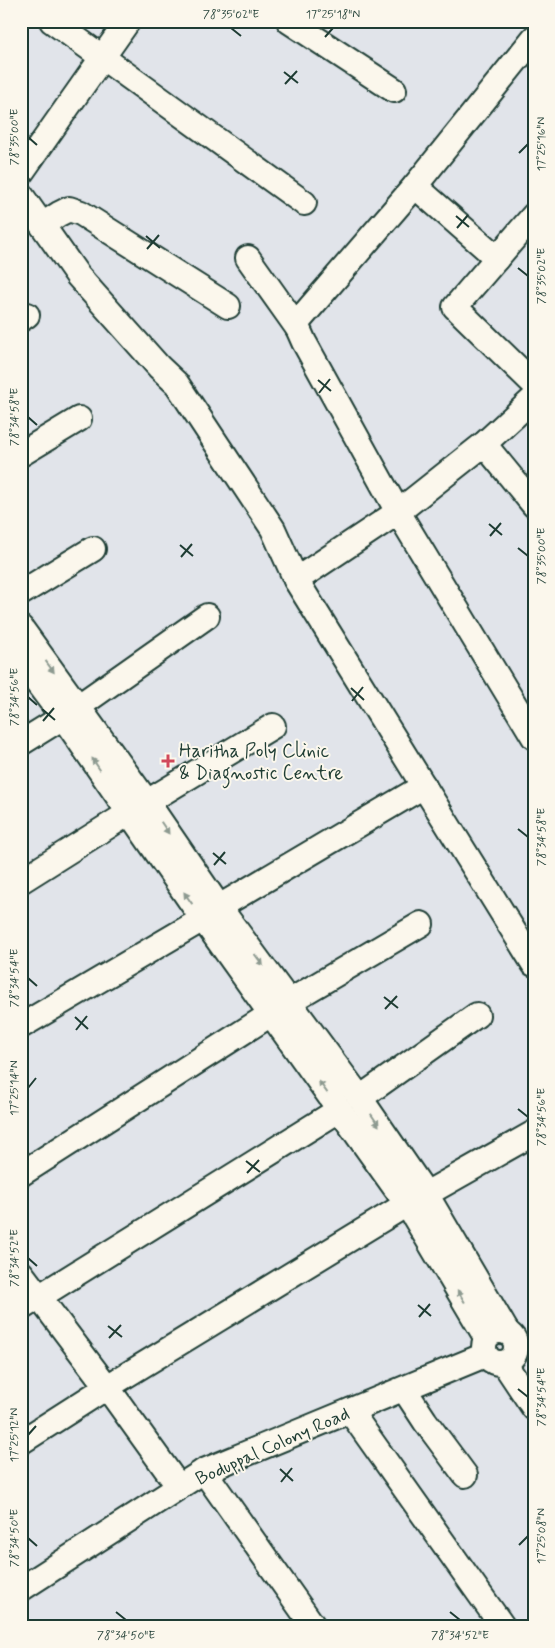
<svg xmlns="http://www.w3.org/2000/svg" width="555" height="1648" font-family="Mynerve,sans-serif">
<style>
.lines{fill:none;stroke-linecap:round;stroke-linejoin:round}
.minor-casing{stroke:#1f3d34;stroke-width:28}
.minor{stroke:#fbf7ec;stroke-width:24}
.oneway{fill:#8d9a90}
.ticks{fill:none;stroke:#1f3d34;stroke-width:2}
.poi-dot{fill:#d1495b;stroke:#fbf7ec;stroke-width:2}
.labels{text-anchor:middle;stroke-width:4;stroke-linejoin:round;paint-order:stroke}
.poi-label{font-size:19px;fill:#1f3d34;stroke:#fbf7ec;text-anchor:start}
.street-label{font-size:19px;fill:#1f3d34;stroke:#fbf7ec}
.neatline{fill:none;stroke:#1f3d34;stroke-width:2}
.ticks-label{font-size:12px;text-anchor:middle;fill:#1f3d34}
</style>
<rect width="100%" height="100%" fill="#e1e4ea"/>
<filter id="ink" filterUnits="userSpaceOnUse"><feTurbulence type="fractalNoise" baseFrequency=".02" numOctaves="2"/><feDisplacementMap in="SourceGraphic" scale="10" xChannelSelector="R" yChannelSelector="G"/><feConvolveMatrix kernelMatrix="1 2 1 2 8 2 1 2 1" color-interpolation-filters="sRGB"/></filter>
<g filter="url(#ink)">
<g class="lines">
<g class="minor-casing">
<g id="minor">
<polyline points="52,21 304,203"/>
<polyline points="289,21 394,90"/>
<polyline points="534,38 415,186 296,324 304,342 398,512 534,737"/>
<polyline points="21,173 128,21"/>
<polyline points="415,186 497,258"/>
<polyline points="21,195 78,276 159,367 177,384 273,529 296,580 534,964"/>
<polyline points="534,215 455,307 534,384"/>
<polyline points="42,225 59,214 69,209 81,213 228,306"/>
<polyline points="248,258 297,327"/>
<polyline points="21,319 27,315"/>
<polyline points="484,444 534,505"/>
<polyline points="21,454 79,419"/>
<polyline points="296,580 398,512 484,444 534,398"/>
<polyline points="21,593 93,549"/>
<polyline points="21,628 147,802 219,907 360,1098 426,1194 507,1332"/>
<polyline points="21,661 63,717 203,919 407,1204 486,1337"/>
<polyline points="79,706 207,616"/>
<polyline points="21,743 63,717"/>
<polyline points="147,802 273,726"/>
<polyline points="21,881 129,813"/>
<polyline points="219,907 424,786"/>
<polyline points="290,1001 421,924"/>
<polyline points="21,1026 203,919"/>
<polyline points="360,1098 477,1015"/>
<polyline points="21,1174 271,1014"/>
<polyline points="426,1194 534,1133"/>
<polyline points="21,1273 107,1387 179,1487"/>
<polyline points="21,1308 339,1110"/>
<circle cx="500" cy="1347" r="16"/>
<polyline points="504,1363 534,1408"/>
<polyline points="404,1389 425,1421 465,1475"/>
<polyline points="350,1411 503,1627"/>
<polyline points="21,1442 107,1387 407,1204"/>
<polyline points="204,1471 314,1627"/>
<polyline points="21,1589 179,1487 204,1471 485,1355"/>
</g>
</g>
<use href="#minor" class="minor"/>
</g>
<defs><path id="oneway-solid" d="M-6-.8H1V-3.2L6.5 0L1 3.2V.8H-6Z" transform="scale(1.25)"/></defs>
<g class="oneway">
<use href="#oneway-solid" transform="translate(50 667) rotate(54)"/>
<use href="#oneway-solid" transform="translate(96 764) rotate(-124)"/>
<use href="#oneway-solid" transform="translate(165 828) rotate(56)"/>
<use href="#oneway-solid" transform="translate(188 898) rotate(-125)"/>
<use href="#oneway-solid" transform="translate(259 960) rotate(53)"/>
<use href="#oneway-solid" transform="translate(323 1087) rotate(-126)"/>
<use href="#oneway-solid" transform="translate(375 1120) rotate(56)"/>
<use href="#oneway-solid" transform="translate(461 1296) rotate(-121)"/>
</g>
</g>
<path class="ticks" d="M231,28l10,8M325,37l8,-9M284,72l14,11M285,84l12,-13M28,137l9,8M519,153l9,-9M456,216l13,11M457,228l11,-13M146,236l14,12M147,249l12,-14M518,268l10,8M318,380l13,11M319,393l11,-14M28,417l9,8M489,524l13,11M490,536l11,-13M180,545l13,11M518,548l10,8M181,557l11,-13M351,688l13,12M28,697l9,8M352,701l11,-14M42,709l13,11M43,721l11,-13M518,829l10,8M213,853l13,11M214,865l11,-13M28,978l9,8M384,997l14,11M385,1009l12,-13M75,1017l13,12M76,1030l11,-14M28,1088l8,-10M518,1109l10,8M246,1161l14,11M247,1173l12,-13M28,1258l9,8M418,1305l13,11M419,1317l11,-13M108,1326l14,11M109,1338l12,-13M518,1389l10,8M28,1435l8,-9M280,1469l13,12M281,1482l11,-14M28,1538l9,8M519,1545l9,-9M116,1612l10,8M450,1612l10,8"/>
<path class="poi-dot" d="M165.5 753.5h5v5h5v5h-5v5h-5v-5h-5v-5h5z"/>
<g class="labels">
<g class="poi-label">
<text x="179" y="757">Haritha Poly Clinic<tspan x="179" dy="22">&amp; Diagnostic Centre</tspan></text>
</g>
<g class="street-label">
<text transform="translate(272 1445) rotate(-24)" y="7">Boduppal Colony Road</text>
</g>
</g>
<rect width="555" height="1648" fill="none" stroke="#fbf7ec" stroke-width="55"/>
<rect x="28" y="28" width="500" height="1592" class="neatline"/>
<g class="ticks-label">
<text x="231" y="18">78°35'02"E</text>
<text x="333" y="18">17°25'18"N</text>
<text transform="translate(14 137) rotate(-90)" y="4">78°35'00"E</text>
<text transform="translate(541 144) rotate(-90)" y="4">17°25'16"N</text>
<text transform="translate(541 276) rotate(-90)" y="4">78°35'02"E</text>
<text transform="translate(14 417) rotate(-90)" y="4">78°34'58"E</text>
<text transform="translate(541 556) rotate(-90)" y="4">78°35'00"E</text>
<text transform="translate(14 697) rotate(-90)" y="4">78°34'56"E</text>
<text transform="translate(541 837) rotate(-90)" y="4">78°34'58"E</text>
<text transform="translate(14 978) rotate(-90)" y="4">78°34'54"E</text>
<text transform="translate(14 1088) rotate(-90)" y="4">17°25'14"N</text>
<text transform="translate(541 1117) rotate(-90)" y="4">78°34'56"E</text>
<text transform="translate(14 1258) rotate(-90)" y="4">78°34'52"E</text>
<text transform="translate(541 1397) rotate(-90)" y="4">78°34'54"E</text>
<text transform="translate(14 1435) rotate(-90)" y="4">17°25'12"N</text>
<text transform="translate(541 1536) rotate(-90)" y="4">17°25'08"N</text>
<text transform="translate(14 1538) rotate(-90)" y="4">78°34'50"E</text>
<text x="126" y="1639">78°34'50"E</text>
<text x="460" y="1639">78°34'52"E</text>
</g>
</svg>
